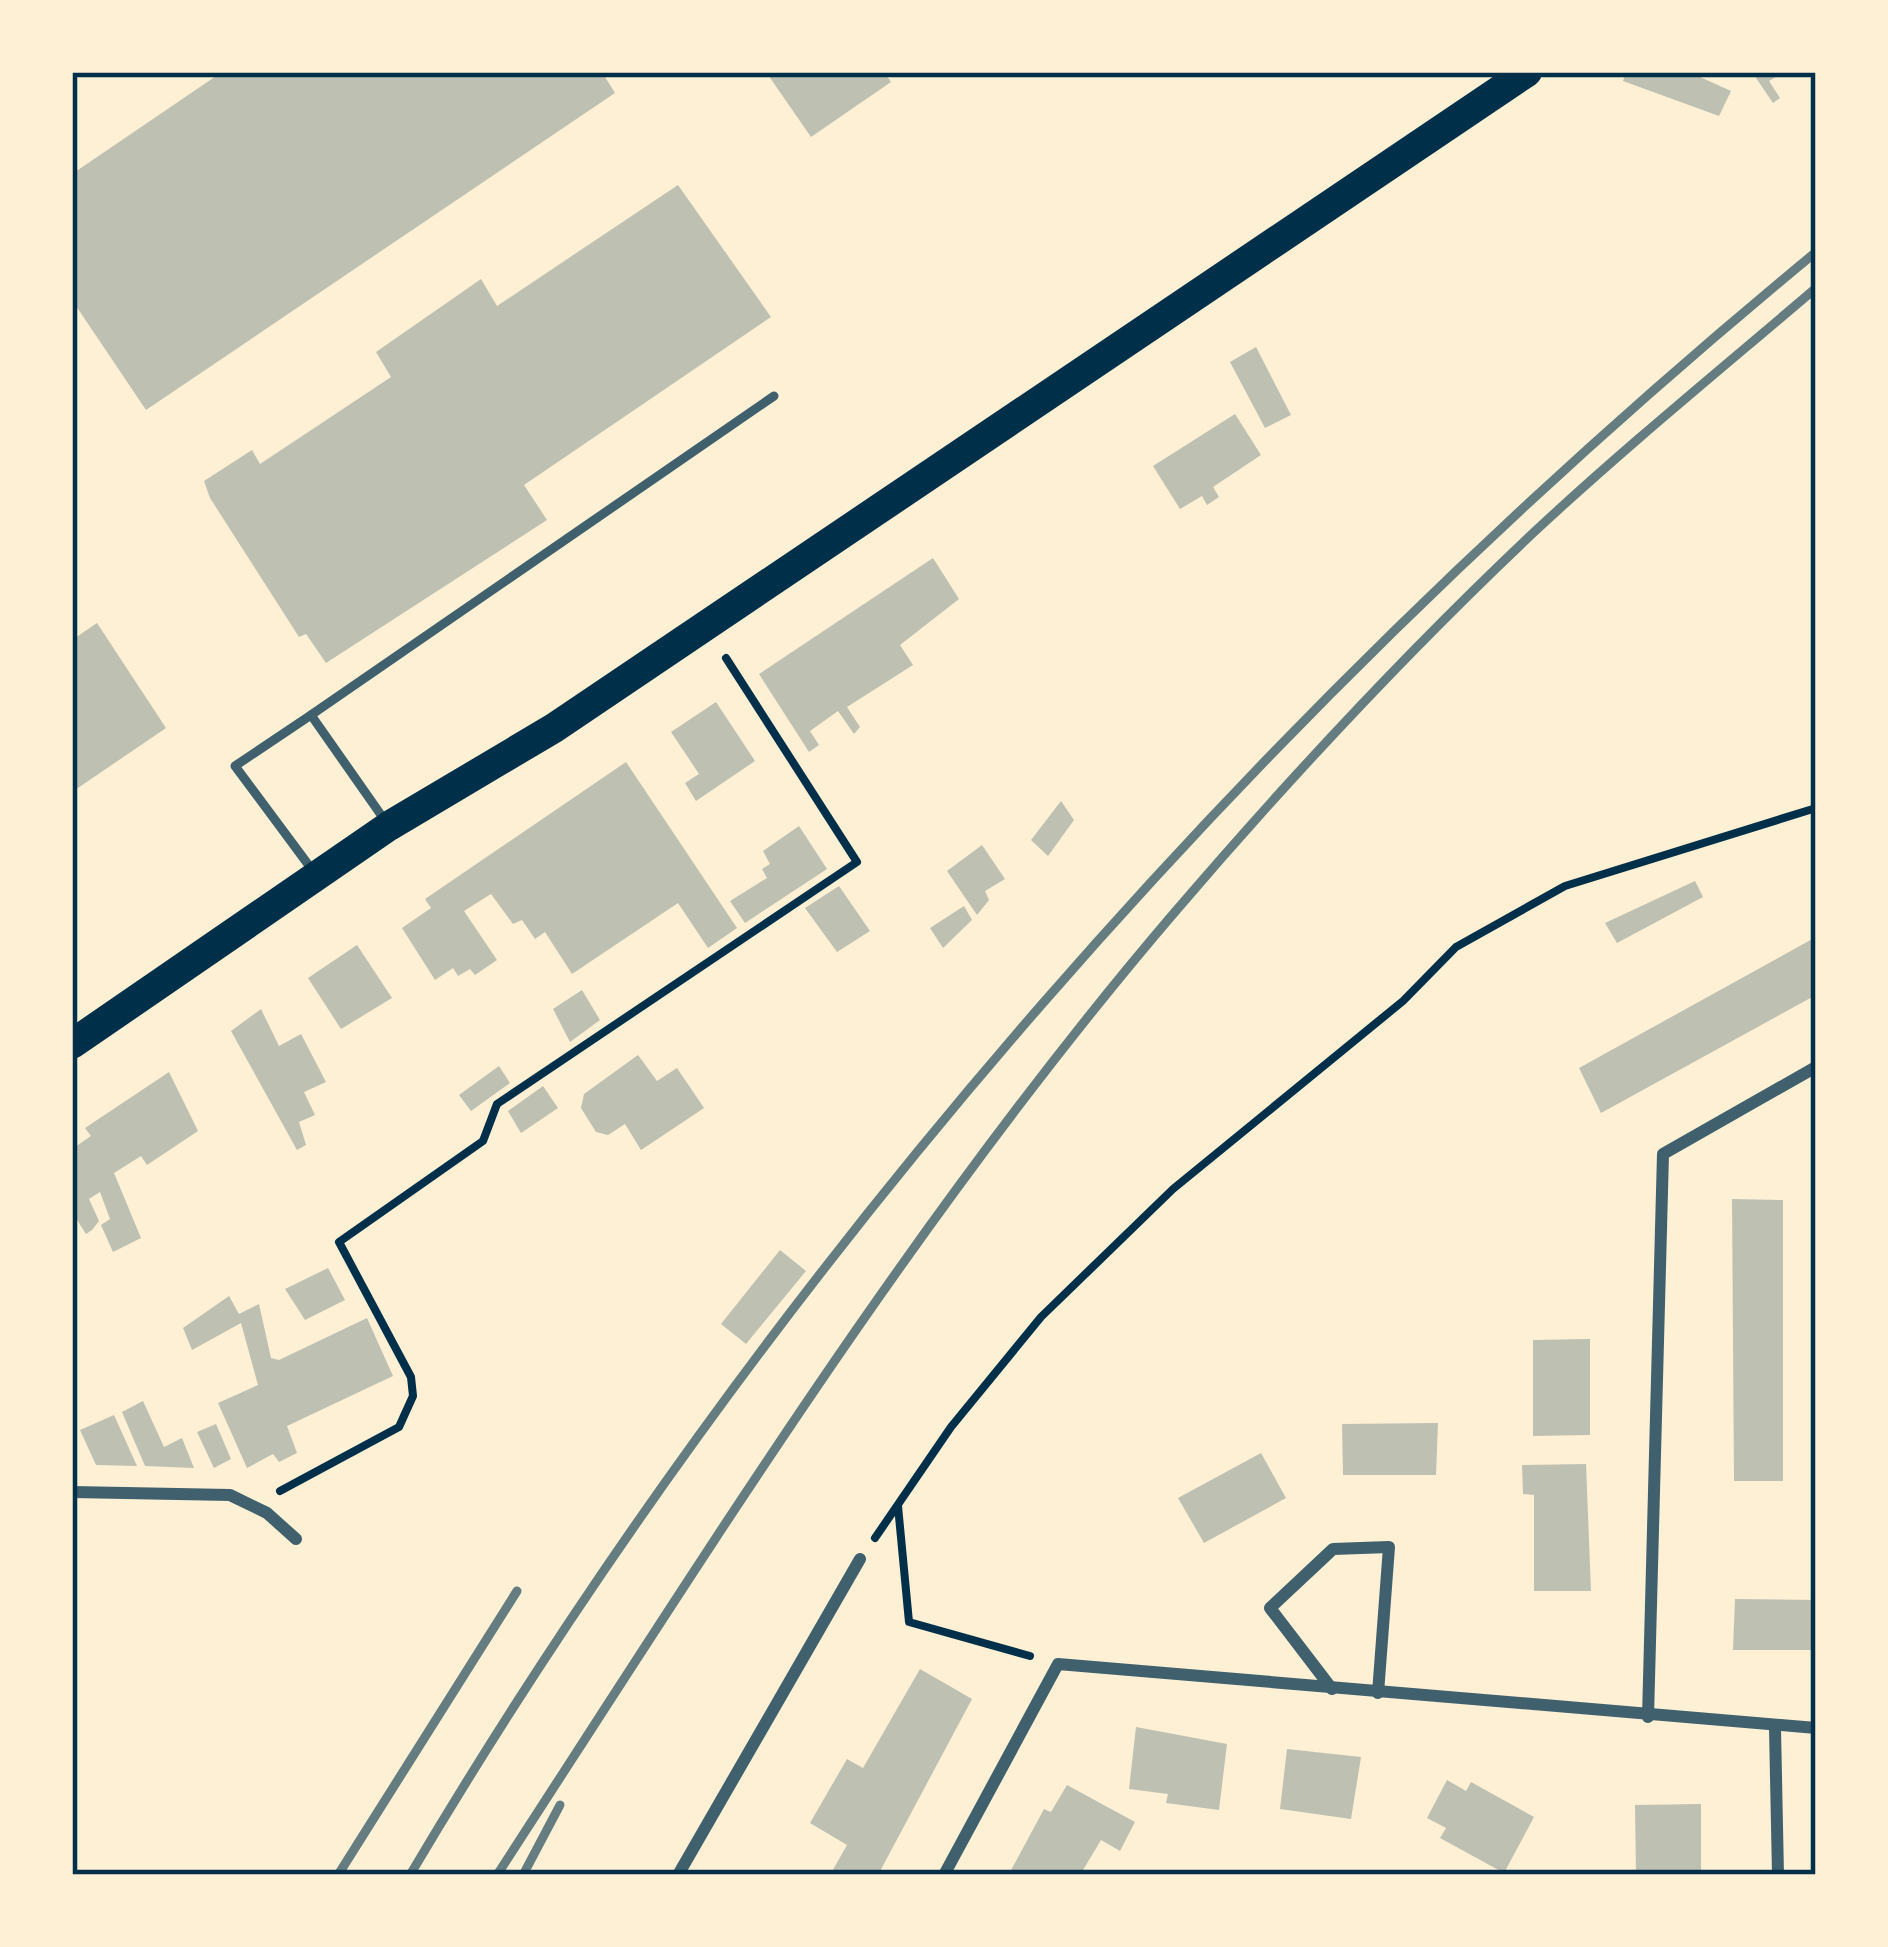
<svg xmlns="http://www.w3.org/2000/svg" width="1888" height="1947" font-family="'Space Grotesk',sans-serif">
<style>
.building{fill:#bec0b2}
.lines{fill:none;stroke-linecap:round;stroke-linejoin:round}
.path{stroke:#003049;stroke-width:8}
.service{stroke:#3f606c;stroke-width:9}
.minor{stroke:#3f606c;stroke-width:12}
.primary{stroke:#003049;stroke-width:30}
.rail{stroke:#657d81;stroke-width:9}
.neatline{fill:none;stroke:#003049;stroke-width:4.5}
</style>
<rect width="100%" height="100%" fill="#fdf0d5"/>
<g class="building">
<polygon points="222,72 602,72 615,93 146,410 72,300 72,174"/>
<polygon points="766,72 884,72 891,82 811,137"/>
<polygon points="1626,72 1689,72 1731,91 1719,116 1623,81"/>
<polygon points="1752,72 1784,72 1769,81 1780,98 1773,103"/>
<polygon points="678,185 771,317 524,485 547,520 326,663 306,634 299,637 210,498 204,481 252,450 260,464 391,377 376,352 481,279 497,306"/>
<polygon points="1256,347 1291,415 1265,428 1230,362"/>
<polygon points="1235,414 1261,455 1213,487 1219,497 1207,505 1202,496 1180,509 1153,466"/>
<polygon points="933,558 959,599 900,645 913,665 847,707 860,727 854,734 838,711 810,731 819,745 809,752 759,674"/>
<polygon points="97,623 166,728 72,792 72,640"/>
<polygon points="716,702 755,761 696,801 685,783 699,774 671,732"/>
<polygon points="626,762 737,928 708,948 678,903 572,974 545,932 535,939 522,920 513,924 491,894 464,911 497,960 475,975 470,969 458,976 453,968 435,980 402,928 431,908 425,899"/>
<polygon points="1061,801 1074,820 1048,856 1031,840"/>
<polygon points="799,826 827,869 745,923 730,901 767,878 762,869 770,864 763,851"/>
<polygon points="982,845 1005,879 985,891 989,900 977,915 947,871"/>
<polygon points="1695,881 1703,897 1617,943 1605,923"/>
<polygon points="839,886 870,931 837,952 805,908"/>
<polygon points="964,906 972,920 943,948 930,928"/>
<polygon points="1816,937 1816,995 1601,1113 1579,1068"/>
<polygon points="357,945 392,998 341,1029 308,978"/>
<polygon points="582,990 600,1020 570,1042 553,1009"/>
<polygon points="261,1009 279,1046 301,1034 326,1082 304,1092 315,1115 299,1122 306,1145 297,1150 231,1031"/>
<polygon points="638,1055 657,1081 677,1068 704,1108 641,1150 625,1124 608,1135 596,1132 581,1108 584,1094"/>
<polygon points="499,1066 510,1083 471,1111 459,1095"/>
<polygon points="169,1072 198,1131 147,1165 141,1156 114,1173 141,1238 113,1252 101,1225 110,1219 100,1192 89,1199 99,1221 92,1230 86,1234 72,1212 72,1149 91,1136 85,1128"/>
<polygon points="543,1086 558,1108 521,1133 508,1111"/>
<polygon points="1732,1199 1783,1200 1783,1481 1734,1481"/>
<polygon points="780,1250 806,1271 746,1344 721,1324"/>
<polygon points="328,1268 345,1300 305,1320 285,1289"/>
<polygon points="229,1296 239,1314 259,1304 271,1358 279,1360 367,1318 393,1376 287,1426 297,1453 279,1462 273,1454 247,1468 218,1403 258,1385 241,1323 192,1350 183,1328"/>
<polygon points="1590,1339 1590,1435 1533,1436 1533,1340"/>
<polygon points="143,1401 164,1447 182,1438 194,1468 145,1466 122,1412"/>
<polygon points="114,1415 137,1466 96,1465 80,1430"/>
<polygon points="1438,1423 1436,1475 1343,1475 1342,1424"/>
<polygon points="216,1424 231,1459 214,1468 197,1432"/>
<polygon points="1261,1453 1286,1498 1204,1543 1178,1498"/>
<polygon points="1586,1464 1591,1591 1534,1591 1534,1495 1523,1494 1522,1465"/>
<polygon points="1735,1599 1816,1600 1816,1650 1733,1650"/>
<polygon points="920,1669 972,1699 878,1875 830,1875 847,1845 810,1823 847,1759 863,1768"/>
<polygon points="1136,1727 1227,1744 1219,1810 1166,1803 1168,1794 1129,1789"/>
<polygon points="1287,1749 1361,1757 1351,1819 1280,1809"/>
<polygon points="1447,1780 1466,1791 1471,1782 1534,1817 1504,1873 1440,1838 1446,1828 1427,1818"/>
<polygon points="1067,1785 1135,1822 1120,1851 1101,1840 1080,1875 1010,1872 1044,1809 1051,1812"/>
<polygon points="1701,1804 1701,1875 1636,1875 1635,1805"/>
</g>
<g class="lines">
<g class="path">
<polyline points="280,1491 399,1427 413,1396 411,1377 339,1242 483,1141 497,1104 857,862 726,658"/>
<polyline points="898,1506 909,1622 1030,1656"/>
<polyline points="875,1538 951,1427 1041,1317 1173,1189 1403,1001 1456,947 1565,886 1816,808"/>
</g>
<g class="service">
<polyline points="311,715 235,766 313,871"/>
<polyline points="386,822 311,715 774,396"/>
</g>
<g class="minor">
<polyline points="72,1492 230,1495 267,1513 296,1539"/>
<polyline points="1332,1689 1270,1608 1333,1549 1389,1547 1378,1693"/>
<polyline points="1648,1717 1663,1154 1816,1067"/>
<polyline points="1775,1728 1778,1875"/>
<polyline points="678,1875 860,1559"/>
<polyline points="944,1875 1058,1664 1816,1728"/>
</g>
<polyline class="primary" points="72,1044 389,826 554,728 1527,72"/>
<g class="rail">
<polyline points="338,1875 517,1591"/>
<path d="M410,1875c365,-616 855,-1169 1406,-1623"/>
<path d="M497,1875c213,-328 422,-664 677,-962 113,-132 232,-260 358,-379 91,-85 189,-165 284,-246"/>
<polyline points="523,1875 560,1805"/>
</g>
</g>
<rect width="1888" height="1947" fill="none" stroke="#fdf0d5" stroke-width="150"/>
<rect x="75" y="75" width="1738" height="1797" class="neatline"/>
</svg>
